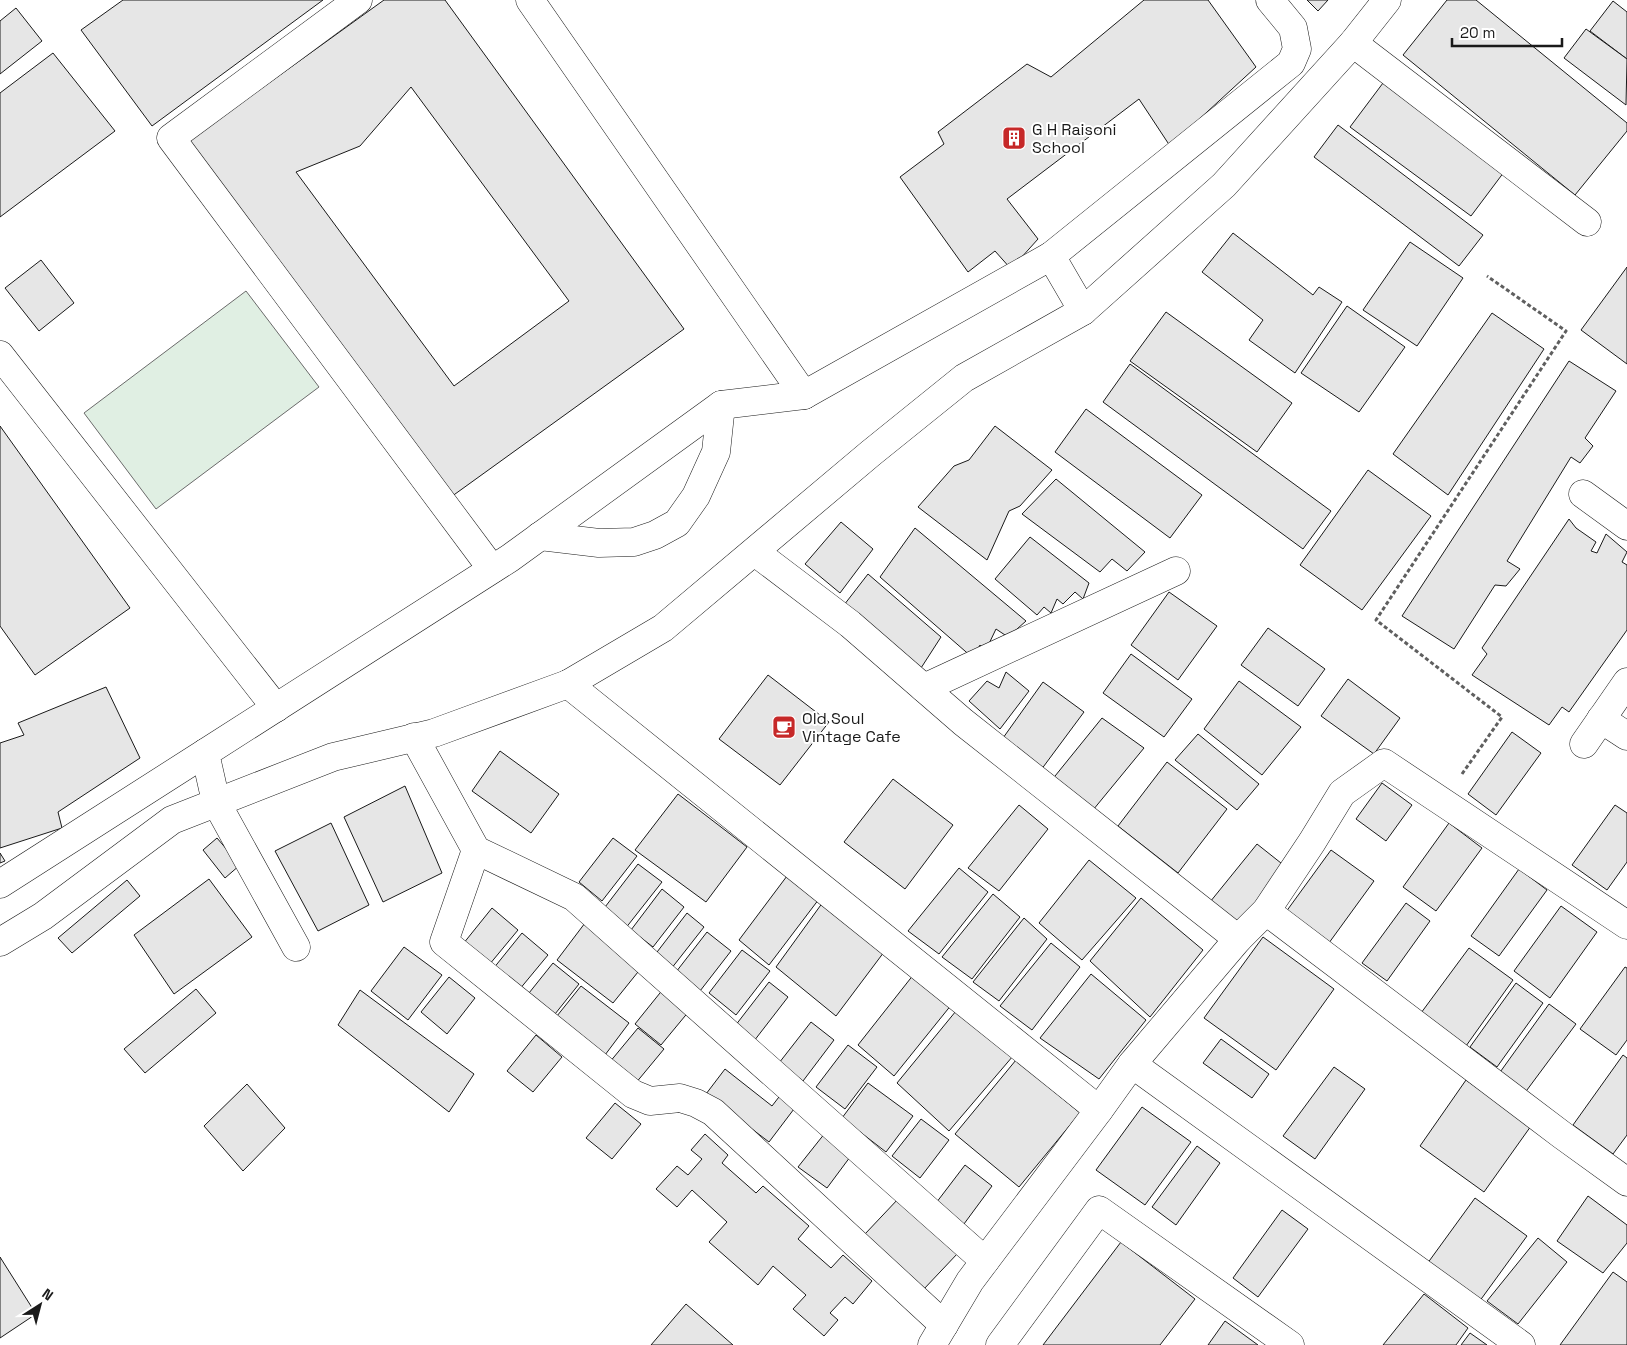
<svg xmlns="http://www.w3.org/2000/svg" width="1627" height="1345" font-family="'Space Grotesk',sans-serif">
<style>
.green{fill:#e0efe3;stroke:#6a6a6a}
.building{fill:#e6e6e6;stroke:#1a1a1a;fill-rule:evenodd}
.lines{fill:none;stroke-linecap:round;stroke-linejoin:round}
.minor-casing{stroke:#1a1a1a;stroke-width:29}
.path{stroke:#5f5f5f;stroke-width:3;stroke-dasharray:4 2.5;stroke-linecap:butt}
.minor{stroke:#fff;stroke-width:28}
.labels{text-anchor:middle;stroke-width:4;stroke-linejoin:round;paint-order:stroke}
.poi-label{font-size:16px;fill:#1a1a1a;stroke:#fff;text-anchor:start}
</style>
<rect width="100%" height="100%" fill="#fff"/>
<polygon class="green" points="246,291 319,387 156,509 84,413"/>
<g class="building">
<polygon points="123,0 323,0 152,126 81,30"/>
<path d="M384,0h61l239,329 -240,173 -260,-358zM411,87l158,214 -115,85 -158,-214 64,-26z"/>
<polygon points="1144,0 1208,0 1256,67 1170,146 1139,99 1007,199 1038,239 1011,269 995,251 968,272 900,177 944,144 938,132 1027,64 1051,77"/>
<polygon points="1307,0 1328,0 1318,11"/>
<polygon points="1447,0 1476,0 1627,123 1627,131 1575,195 1403,55"/>
<polygon points="1613,1 1627,12 1627,59 1590,31"/>
<polygon points="16,8 42,41 0,74 0,21"/>
<polygon points="1586,29 1627,59 1626,105 1564,58"/>
<polygon points="53,53 115,131 0,217 0,93"/>
<polygon points="1383,83 1504,172 1471,216 1350,127"/>
<polygon points="1338,125 1483,235 1459,266 1314,157"/>
<polygon points="1233,233 1313,295 1319,287 1342,302 1295,373 1249,340 1263,320 1202,272"/>
<polygon points="1410,242 1463,278 1417,346 1363,310"/>
<polygon points="41,260 74,303 39,331 5,288"/>
<polygon points="1627,267 1627,364 1581,330"/>
<polygon points="1347,306 1405,347 1359,412 1301,373"/>
<polygon points="1166,312 1292,403 1257,452 1130,361"/>
<polygon points="1492,313 1544,349 1448,495 1393,454"/>
<polygon points="1569,361 1616,391 1585,438 1593,446 1580,463 1571,457 1507,561 1520,569 1506,586 1495,585 1454,649 1402,616"/>
<polygon points="1130,364 1331,511 1303,549 1103,402"/>
<polygon points="1086,409 1202,495 1170,538 1055,452"/>
<polygon points="0,426 130,608 35,675 0,626"/>
<polygon points="995,426 1052,470 1020,506 1009,511 987,560 918,507 954,466 969,460"/>
<polygon points="1368,470 1431,516 1362,610 1300,565"/>
<polygon points="1056,479 1145,552 1127,571 1112,559 1100,572 1022,514"/>
<polygon points="1569,519 1576,528 1596,542 1591,551 1597,553 1606,534 1627,552 1622,562 1627,565 1627,630 1569,712 1562,707 1549,725 1472,675 1487,654 1482,648"/>
<polygon points="841,522 873,549 840,593 805,564"/>
<polygon points="915,528 1026,621 1008,637 996,629 985,652 980,645 973,658 880,577"/>
<polygon points="1030,537 1089,583 1083,599 1075,592 1063,604 1057,599 1051,613 1044,607 1037,615 995,579"/>
<polygon points="868,574 941,637 921,668 844,605"/>
<polygon points="1169,592 1217,626 1178,680 1131,645"/>
<polygon points="1268,628 1325,669 1298,706 1241,665"/>
<polygon points="1131,654 1192,699 1164,737 1103,693"/>
<polygon points="1006,672 1029,691 1000,729 969,701 987,681 999,688"/>
<polygon points="768,675 829,722 780,785 719,739"/>
<polygon points="1348,679 1400,718 1374,754 1321,716"/>
<polygon points="1239,681 1301,727 1262,775 1204,729"/>
<polygon points="1043,682 1084,712 1038,774 998,745"/>
<polygon points="106,687 140,758 58,812 62,828 0,848 0,743 24,735 18,723"/>
<polygon points="1102,718 1144,748 1093,810 1051,781"/>
<polygon points="1512,732 1541,753 1496,815 1468,794"/>
<polygon points="1198,734 1259,784 1237,810 1175,760"/>
<polygon points="500,751 559,794 531,833 472,791"/>
<polygon points="1167,762 1227,809 1178,873 1118,826"/>
<polygon points="893,779 953,825 905,889 844,842"/>
<polygon points="1382,783 1412,805 1386,841 1356,819"/>
<polygon points="405,786 442,873 383,902 344,817"/>
<polygon points="678,794 747,847 706,902 635,850"/>
<polygon points="1019,805 1048,829 999,891 968,868"/>
<polygon points="1615,805 1627,813 1627,862 1607,890 1572,865"/>
<polygon points="331,823 369,905 318,931 275,851"/>
<polygon points="1449,823 1482,848 1436,911 1403,887"/>
<polygon points="217,838 240,865 225,878 203,850"/>
<polygon points="613,838 637,856 602,901 579,882"/>
<polygon points="1257,844 1286,867 1241,924 1210,902"/>
<polygon points="1331,850 1374,881 1326,947 1283,916"/>
<polygon points="0,853 5,861 0,863"/>
<polygon points="1089,860 1136,898 1082,960 1039,923"/>
<polygon points="638,864 662,882 625,929 602,911"/>
<polygon points="959,868 988,892 939,954 908,931"/>
<polygon points="1519,869 1547,890 1499,956 1471,936"/>
<polygon points="787,876 819,899 769,965 739,940"/>
<polygon points="209,879 252,937 174,994 134,935"/>
<polygon points="127,880 140,896 72,953 58,938"/>
<polygon points="662,889 684,907 653,947 631,930"/>
<polygon points="993,894 1020,917 972,979 942,957"/>
<polygon points="1141,898 1203,950 1150,1017 1090,961"/>
<polygon points="823,902 884,952 836,1016 776,967"/>
<polygon points="1406,903 1430,921 1387,981 1362,963"/>
<polygon points="1561,906 1597,932 1550,998 1514,971"/>
<polygon points="492,908 518,930 489,965 463,944"/>
<polygon points="687,913 704,927 671,969 654,956"/>
<polygon points="1024,918 1047,939 999,1001 973,982"/>
<polygon points="585,923 642,967 613,1003 557,960"/>
<polygon points="707,932 731,951 700,991 676,972"/>
<polygon points="522,933 548,955 519,990 493,969"/>
<polygon points="1263,937 1334,989 1276,1070 1204,1018"/>
<polygon points="1051,943 1080,967 1032,1030 1000,1006"/>
<polygon points="404,947 442,975 408,1020 371,991"/>
<polygon points="1469,948 1513,980 1466,1046 1421,1013"/>
<polygon points="742,950 770,971 736,1015 709,993"/>
<polygon points="553,963 579,984 551,1019 525,998"/>
<polygon points="1625,967 1627,968 1627,1040 1616,1055 1580,1029"/>
<polygon points="914,974 952,1004 894,1076 858,1045"/>
<polygon points="1091,974 1146,1020 1099,1079 1040,1038"/>
<polygon points="449,977 475,998 447,1034 421,1012"/>
<polygon points="769,982 788,997 754,1041 735,1026"/>
<polygon points="1516,983 1543,1003 1497,1067 1470,1047"/>
<polygon points="581,986 629,1023 602,1059 553,1021"/>
<polygon points="664,988 690,1010 661,1045 635,1024"/>
<polygon points="196,989 216,1013 145,1073 124,1049"/>
<polygon points="360,990 474,1074 449,1112 338,1025"/>
<polygon points="1549,1004 1576,1024 1524,1094 1498,1075"/>
<polygon points="956,1011 1013,1056 949,1131 897,1083"/>
<polygon points="811,1022 834,1040 803,1081 779,1063"/>
<polygon points="638,1028 664,1049 635,1084 609,1063"/>
<polygon points="536,1035 562,1057 533,1092 507,1071"/>
<polygon points="1221,1039 1269,1074 1252,1098 1203,1063"/>
<polygon points="848,1045 877,1067 845,1109 816,1087"/>
<polygon points="1623,1055 1627,1058 1627,1135 1613,1154 1573,1125"/>
<polygon points="1016,1060 1080,1113 1019,1187 955,1134"/>
<polygon points="1334,1067 1365,1089 1315,1159 1283,1136"/>
<polygon points="725,1069 772,1106 782,1093 797,1105 769,1142 706,1094"/>
<polygon points="1466,1080 1531,1126 1484,1192 1420,1146"/>
<polygon points="868,1083 913,1116 886,1152 842,1118"/>
<polygon points="247,1084 285,1128 243,1171 204,1126"/>
<polygon points="615,1103 641,1124 612,1159 586,1138"/>
<polygon points="1142,1107 1191,1142 1145,1205 1096,1170"/>
<polygon points="921,1119 949,1140 920,1178 892,1156"/>
<polygon points="829,1128 856,1149 827,1188 798,1167"/>
<polygon points="705,1134 728,1155 722,1163 756,1193 763,1186 809,1226 798,1239 831,1268 843,1255 872,1281 853,1304 845,1297 830,1313 838,1320 824,1336 793,1309 806,1295 773,1266 758,1285 709,1242 727,1222 692,1190 677,1207 656,1189 677,1166 688,1175 702,1159 691,1150"/>
<polygon points="1197,1146 1220,1163 1176,1225 1152,1207"/>
<polygon points="965,1165 992,1186 961,1228 933,1207"/>
<polygon points="1588,1196 1627,1225 1627,1243 1603,1273 1557,1241"/>
<polygon points="899,1198 958,1253 923,1290 865,1234"/>
<polygon points="1475,1198 1527,1236 1479,1302 1427,1264"/>
<polygon points="1282,1210 1308,1229 1258,1297 1233,1278"/>
<polygon points="1538,1238 1567,1262 1518,1324 1487,1301"/>
<polygon points="1121,1242 1195,1299 1160,1345 1043,1345"/>
<polygon points="0,1257 36,1314 0,1338"/>
<polygon points="1613,1272 1627,1282 1627,1345 1560,1345"/>
<polygon points="1424,1294 1468,1328 1456,1345 1383,1345"/>
<polygon points="686,1304 733,1345 651,1345"/>
<polygon points="1225,1321 1258,1345 1208,1345"/>
<polygon points="1470,1333 1487,1345 1461,1345"/>
</g>
<g class="lines">
<g class="minor-casing">
<g id="minor">
<polyline points="358,0 171,138 492,569"/>
<polyline points="530,0 804,395 1051,256 1083,311"/>
<polyline points="1353,43 1587,222"/>
<polyline points="1051,256 1291,63 1297,49 1293,28 1270,0"/>
<polyline points="0,355 276,708"/>
<polyline points="1583,494 1627,526"/>
<polyline points="540,536 599,543 634,542 655,535 677,523 696,496 716,452 721,405"/>
<polyline points="755,552 850,624 963,722 1238,939 1132,1064 1099,1110 985,1261 970,1281 932,1345"/>
<polyline points="568,684 1099,1110"/>
<polyline points="924,688 1176,571"/>
<polyline points="1601,719 1627,736"/>
<polyline points="414,737 476,850 574,897 985,1261"/>
<polyline points="1584,744 1627,682"/>
<polyline points="476,850 444,942 633,1094 650,1101 680,1098 696,1103 713,1112 944,1325"/>
<polyline points="0,884 205,753"/>
<polyline points="1266,911 1562,1135 1627,1182"/>
<polyline points="1238,939 1266,911 1312,842 1342,793 1384,763 1627,925"/>
<polyline points="0,942 43,916 172,820 333,757 434,733 568,684 663,628 871,453 964,378 1083,311 1224,185 1353,43 1387,0"/>
<polyline points="296,947 216,802 205,753 510,558 721,405 804,395"/>
<polyline points="1132,1064 1521,1345"/>
<polyline points="1000,1345 1099,1210 1290,1345"/>
</g>
</g>
<polyline class="path" points="1462,774 1502,717 1376,620 1566,331 1487,276"/>
<use href="#minor" class="minor"/>
</g>
<defs>
<g id="building-square" transform="scale(1.25)"><rect x="-9" y="-9" width="18" height="18" rx="4" fill="#c62828" stroke="#fff"/><path d="M-4-6H4V6H1V3H-1V6H-4ZM-2.5-4.3h1.7v1.8h-1.7ZM.8-4.3h1.7v1.8H.8ZM-2.5-1h1.7V.8h-1.7ZM.8-1h1.7V.8H.8Z" fill="#fff"/></g>
<g id="cafe-square" transform="scale(1.25)"><rect x="-9" y="-9" width="18" height="18" rx="4" fill="#c62828" stroke="#fff"/><path d="M-5.5-4.5H6V0H3Q3 3.5 0 3.5H-2.5Q-5.5 3.5-5.5 0ZM3-3.2v2h1.7v-2ZM-6 4.5H4V6H-6Z" fill="#fff"/></g>
</defs>
<g fill-rule="evenodd">
<use href="#building-square" x="1014" y="138"/>
<use href="#cafe-square" x="784" y="727"/>
</g>
<g class="labels">
<g class="poi-label">
<text x="1032" y="135">G H Raisoni<tspan x="1032" dy="18">School</tspan></text>
<text x="802" y="724">Old Soul<tspan x="802" dy="18">Vintage Cafe</tspan></text>
</g>
</g>
<g transform="translate(40 1305) rotate(36)" stroke="#ffffff" stroke-width="4" paint-order="stroke">
<path d="M0-4L9 19L0 12L-9 19Z" fill="#1a1a1a"/>
<text y="-8" font-size="14" font-weight="bold" text-anchor="middle" fill="#1a1a1a">N</text>
</g>
<path d="M1452 38v8h110v-8" fill="none" stroke="#1a1a1a" stroke-width="2.5"/>
<text x="1460" y="38" font-size="15" fill="#1a1a1a" stroke="#ffffff" stroke-width="4" paint-order="stroke">20 m</text>
</svg>
